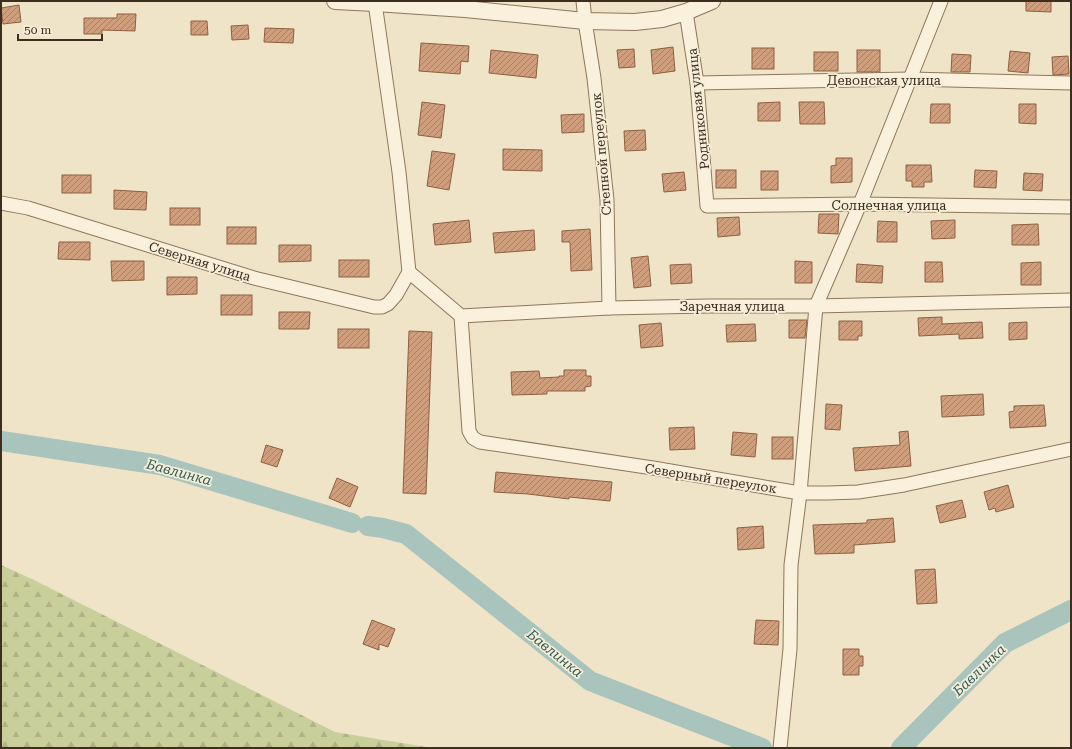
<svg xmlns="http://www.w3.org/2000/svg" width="1072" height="749" font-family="'Roboto Serif',serif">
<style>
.forest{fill:url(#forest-firs)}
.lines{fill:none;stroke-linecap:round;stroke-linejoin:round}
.river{stroke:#a9c4bc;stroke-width:20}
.building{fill:url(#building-hatch);stroke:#8d5f41}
.minor-casing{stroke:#8d765c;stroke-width:15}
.tertiary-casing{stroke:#8d765c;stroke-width:18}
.minor{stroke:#faf1dc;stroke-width:13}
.tertiary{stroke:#faf1dc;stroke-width:16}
.labels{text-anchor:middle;stroke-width:3.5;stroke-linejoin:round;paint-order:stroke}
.street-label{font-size:13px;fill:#3d2e20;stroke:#f7eed8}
.water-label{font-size:14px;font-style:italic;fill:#2f5d5a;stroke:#f7eed8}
</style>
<defs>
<pattern id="forest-firs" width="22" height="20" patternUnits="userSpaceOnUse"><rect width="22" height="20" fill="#c9cf9b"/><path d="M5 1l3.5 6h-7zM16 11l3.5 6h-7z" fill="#aeb285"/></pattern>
<pattern id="building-hatch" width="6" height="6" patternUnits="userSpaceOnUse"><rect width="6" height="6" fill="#cf9f7d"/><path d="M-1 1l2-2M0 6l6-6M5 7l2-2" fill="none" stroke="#a98266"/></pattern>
</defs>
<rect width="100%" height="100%" fill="#f0e4c8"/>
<polygon class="forest" points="1,565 32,579 335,732 432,748 1,748"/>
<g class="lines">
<g class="river">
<polyline points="1,441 160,465 352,523"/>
<polyline points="368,526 383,528 406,534 590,681 762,748"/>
<polyline points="901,748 1005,643 1071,610"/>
</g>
</g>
<g class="building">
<polygon points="1026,1 1051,1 1051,12 1026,11"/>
<polygon points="19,5 21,22 3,24 1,8"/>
<polygon points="117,14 136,14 135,31 102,30 102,34 84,34 84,18 117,18"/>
<polygon points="191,21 207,21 208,35 191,35"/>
<polygon points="248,25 249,39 232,40 231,26"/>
<polygon points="265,28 294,29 293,43 264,42"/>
<polygon points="421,43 469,46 468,62 461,61 460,74 419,71"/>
<polygon points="673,47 675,71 653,74 651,50"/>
<rect x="752" y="48" width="22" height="21"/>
<polygon points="634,49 635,67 619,68 617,50"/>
<polygon points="491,50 538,55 536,78 489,73"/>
<rect x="857" y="50" width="23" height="22"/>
<polygon points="1010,51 1030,53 1028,73 1008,71"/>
<rect x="814" y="52" width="24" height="19"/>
<polygon points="952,54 971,55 970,72 951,72"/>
<polygon points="1068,56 1069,74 1053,75 1052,57"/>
<polygon points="422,102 445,105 441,138 418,135"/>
<polygon points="780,102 780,121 758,121 758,103"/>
<polygon points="799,102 824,102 825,124 800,124"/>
<polygon points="931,104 950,104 950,123 930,123"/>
<polygon points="1019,104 1036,104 1036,124 1019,123"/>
<polygon points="584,114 584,132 562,133 561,115"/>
<polygon points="645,130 646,150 625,151 624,131"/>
<polygon points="503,149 542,150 542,171 503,170"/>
<polygon points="432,151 455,154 449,190 427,186"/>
<polygon points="836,158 852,158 852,182 831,183 831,166 836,165"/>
<polygon points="906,165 931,165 932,182 924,182 924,187 912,187 912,181 906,181"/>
<rect x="716" y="170" width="20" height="18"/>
<polygon points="975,170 997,171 996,188 974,187"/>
<rect x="761" y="171" width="17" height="19"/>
<polygon points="684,172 686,190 664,192 662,174"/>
<polygon points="1024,173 1043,174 1042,191 1023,190"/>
<rect x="62" y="175" width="29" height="18"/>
<polygon points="114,190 147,192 146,210 114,209"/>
<rect x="170" y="208" width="30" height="17"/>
<polygon points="819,214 839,214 838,234 818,233"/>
<polygon points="739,217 740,235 718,237 717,218"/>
<polygon points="469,220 471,242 435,245 433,224"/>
<polygon points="955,220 955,238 932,239 931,221"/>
<polygon points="878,221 897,222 897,242 877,242"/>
<polygon points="1038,224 1039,245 1012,245 1012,225"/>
<rect x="227" y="227" width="29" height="17"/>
<polygon points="590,229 592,270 571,271 570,242 562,242 562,231"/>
<polygon points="534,230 535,250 495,253 493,233"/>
<polygon points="59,242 90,242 90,260 58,259"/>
<polygon points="279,245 311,245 311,261 279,262"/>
<polygon points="648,256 651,286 634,288 631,258"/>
<rect x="339" y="260" width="30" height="17"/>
<polygon points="111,261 144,261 144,280 112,281"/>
<polygon points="795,261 812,262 812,283 795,283"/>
<polygon points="925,262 942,262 943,282 925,282"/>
<polygon points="1041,262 1041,285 1021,285 1021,263"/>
<polygon points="691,264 692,283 671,284 670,265"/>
<polygon points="857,264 883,266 882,283 856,282"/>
<polygon points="167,277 197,277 197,294 167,295"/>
<rect x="221" y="295" width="31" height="20"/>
<polygon points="279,312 310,312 309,329 279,329"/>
<polygon points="942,317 942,324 982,322 983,338 959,339 959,334 919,336 918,318"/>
<polygon points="789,320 807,320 805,338 789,338"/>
<polygon points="839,321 862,321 862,336 858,336 858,340 839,340"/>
<polygon points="1027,322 1027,339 1009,340 1009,323"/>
<polygon points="661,323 663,346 641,348 639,325"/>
<polygon points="755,324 756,341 727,342 726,325"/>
<rect x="338" y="329" width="31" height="19"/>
<polygon points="409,331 432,332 426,494 403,493"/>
<polygon points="564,370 586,370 586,376 591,376 591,386 585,387 585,391 547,391 547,394 512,395 511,372 539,371 540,378 559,377 559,376 564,376"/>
<polygon points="983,394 984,415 942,417 941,396"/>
<polygon points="826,404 842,405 840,430 825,429"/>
<polygon points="1044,405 1046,426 1010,428 1009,412 1014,411 1014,406"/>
<polygon points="694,427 695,449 670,450 669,428"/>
<polygon points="908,431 911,466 855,471 853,448 900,445 899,432"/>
<polygon points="733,432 757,434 755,457 731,455"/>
<rect x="772" y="437" width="21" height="22"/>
<polygon points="266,445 283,450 277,467 261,462"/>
<polygon points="496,472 612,482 610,501 569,497 569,499 528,494 494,492"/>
<polygon points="337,478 358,487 350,507 329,498"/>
<polygon points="1008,485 1014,507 996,512 995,508 989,510 984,492"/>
<polygon points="962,500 966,517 940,523 936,506"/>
<polygon points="893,518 895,542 854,545 854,553 815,554 813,525 867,523 867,520"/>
<polygon points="763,526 764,548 738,550 737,528"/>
<polygon points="935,569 937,603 917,604 915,570"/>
<polygon points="372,620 395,629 388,647 379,644 379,650 363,644"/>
<polygon points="756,620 779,621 778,645 754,644"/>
<polygon points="843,649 859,649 859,656 863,656 863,666 859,666 859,675 843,675"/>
</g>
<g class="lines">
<g class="minor-casing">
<g id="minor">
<polyline points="583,1 585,21 594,78 607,200 609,308"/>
<polyline points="686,12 697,83 707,206 860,204 1071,207"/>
<polyline points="697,83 910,79 1071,83"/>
<polyline points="1,203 28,208 254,278 374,307 382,307 388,304 396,295 409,272 399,172 375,3"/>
<polyline points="409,272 461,316 609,308 708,306 816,306 1071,300"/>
<polyline points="461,316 469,431 473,438 480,442 653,468 800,493 828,493 858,492 904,485 1071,449"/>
<polyline points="780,748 790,649 791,565 800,493 816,306 860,204 941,1"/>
</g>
</g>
<g class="tertiary-casing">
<polyline id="tertiary" points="335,1 375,3 465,9 585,21 635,22 662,19 686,12 712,1"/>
</g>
<use href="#minor" class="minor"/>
<use href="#tertiary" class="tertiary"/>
</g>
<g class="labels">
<g class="street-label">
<text x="884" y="85">Девонская улица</text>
<text transform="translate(698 109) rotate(-96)" y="5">Родниковая улица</text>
<text transform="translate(601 154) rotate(-95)" y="5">Степной переулок</text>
<text x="889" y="210">Солнечная улица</text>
<text transform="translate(200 261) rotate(17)" y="5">Северная улица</text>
<text x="732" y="311">Заречная улица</text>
<text transform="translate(711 478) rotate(9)" y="5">Северный переулок</text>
</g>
<g class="water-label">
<text transform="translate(179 472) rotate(15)" y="5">Бавлинка</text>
<text transform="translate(555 653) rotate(39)" y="5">Бавлинка</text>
<text transform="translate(979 670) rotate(-44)" y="5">Бавлинка</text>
</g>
</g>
<rect width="1072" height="749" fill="none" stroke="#3d2e20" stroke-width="4"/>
<path d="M18 34v6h84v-6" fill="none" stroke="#3d2e20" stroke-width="2"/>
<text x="24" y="34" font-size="12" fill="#3d2e20" stroke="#f7eed8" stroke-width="3" paint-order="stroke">50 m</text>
</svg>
